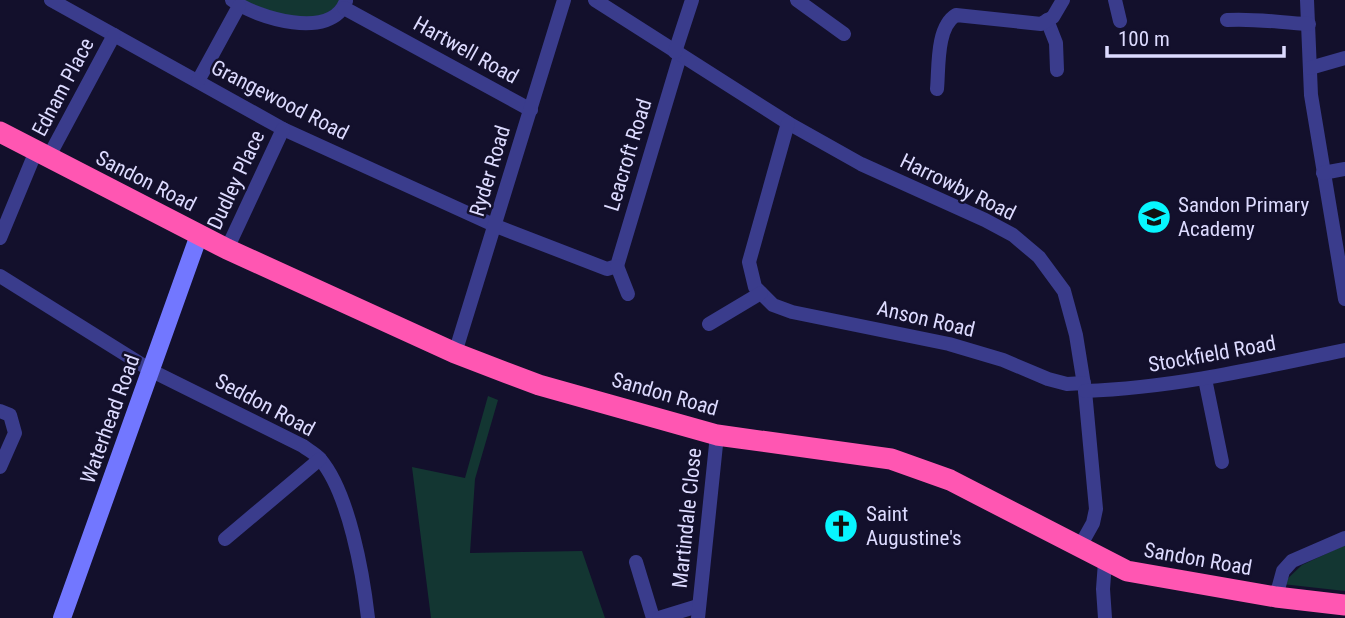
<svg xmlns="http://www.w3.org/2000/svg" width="1345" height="618" font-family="'Roboto Condensed',sans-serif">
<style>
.green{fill:#133632}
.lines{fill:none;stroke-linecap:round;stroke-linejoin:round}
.street{stroke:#3a3c8c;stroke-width:14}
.secondary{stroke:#7277ff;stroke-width:18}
.highway{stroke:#ff56b2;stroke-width:21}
.labels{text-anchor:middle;stroke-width:5;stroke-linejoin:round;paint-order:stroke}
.street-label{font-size:21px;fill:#dddbff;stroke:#13102c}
.poi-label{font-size:21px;fill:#dddbff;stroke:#13102c;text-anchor:start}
</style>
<rect width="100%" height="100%" fill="#13102c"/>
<g class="green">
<path d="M241,0h100c-24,34 -70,11 -100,0z"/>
<polygon points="488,396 498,400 475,479 470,553 582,551 605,618 431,618 412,467 465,478"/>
<polygon points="1345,545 1345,591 1282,584 1302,565"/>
</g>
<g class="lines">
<g class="street">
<polyline points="51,0 283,129 496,226 607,269 617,266 680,56"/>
<path d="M232,0c24,18 100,41 114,1"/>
<polyline points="595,0 788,123 861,164 985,220 1013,235 1039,257 1064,291 1076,335 1085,391 1096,509 1093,523 1079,548"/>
<polyline points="797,0 844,34"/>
<polyline points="1115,0 1120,21"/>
<polyline points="1307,0 1311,95 1345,299"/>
<polyline points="344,8 531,110"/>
<polyline points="1047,20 1056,43 1057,70"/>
<path d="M1227,20c28,-2 55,3 82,4"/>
<polyline points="675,52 692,0"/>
<polyline points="1310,68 1345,58"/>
<polyline points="198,81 239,6"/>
<path d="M937,89c2,-21 -1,-62 19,-74l85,9 12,-7 10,-17"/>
<polyline points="788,123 749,262 755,287 773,305 792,312 949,344 1003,360 1048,379 1067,384 1084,383"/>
<polyline points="48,158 114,35"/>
<polyline points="1323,173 1345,169"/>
<polyline points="0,238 36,151"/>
<polyline points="227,249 283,129"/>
<polyline points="617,266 628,294"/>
<path d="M0,276l152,95 151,75c5,4 13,8 17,13 29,34 43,115 48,159"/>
<polyline points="709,324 761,293"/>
<polyline points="455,353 564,0"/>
<polyline points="1205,379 1222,462"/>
<path d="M1085,391c88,-3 174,-23 260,-41"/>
<polyline points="0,411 10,415 15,433 0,467"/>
<polyline points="225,539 320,459"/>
<polyline points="636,562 653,618"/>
<polyline points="1276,597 1283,571 1292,561 1345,538"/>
<polyline points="659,618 698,606"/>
<polyline points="698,618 717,435"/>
<polyline points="1105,618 1103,589 1105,562"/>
</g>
<polyline class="secondary" points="62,618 199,235"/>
<polyline class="highway" points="0,132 227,249 455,353 507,373 539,385 717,435 891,459 950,480 1127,571 1276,597 1345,605"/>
</g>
<defs>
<g id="school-disc" transform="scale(1.75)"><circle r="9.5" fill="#07f6ff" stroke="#13102c"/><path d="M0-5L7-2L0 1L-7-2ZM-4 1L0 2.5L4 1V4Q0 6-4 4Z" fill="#111"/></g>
<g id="church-disc" transform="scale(1.75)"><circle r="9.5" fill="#07f6ff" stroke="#13102c"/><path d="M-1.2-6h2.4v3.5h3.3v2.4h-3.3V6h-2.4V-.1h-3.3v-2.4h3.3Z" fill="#111"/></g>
</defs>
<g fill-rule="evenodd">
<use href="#school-disc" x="1154" y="217"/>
<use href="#church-disc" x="841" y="526"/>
</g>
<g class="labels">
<g class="street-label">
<text transform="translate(466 50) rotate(29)" y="7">Hartwell Road</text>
<text transform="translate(63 87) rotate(-62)" y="7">Ednam Place</text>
<text transform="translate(280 100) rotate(27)" y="7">Grangewood Road</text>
<text transform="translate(628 155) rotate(-73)" y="7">Leacroft Road</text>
<text transform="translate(490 171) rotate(-73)" y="7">Ryder Road</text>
<text transform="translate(236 180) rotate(-65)" y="7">Dudley Place</text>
<text transform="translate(146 181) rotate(27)" y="7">Sandon Road</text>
<text transform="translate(958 187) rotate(26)" y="7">Harrowby Road</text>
<text transform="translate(926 319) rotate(13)" y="7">Anson Road</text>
<text transform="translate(1212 354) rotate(-10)" y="7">Stockfield Road</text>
<text transform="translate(665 394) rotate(16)" y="7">Sandon Road</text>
<text transform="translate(265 405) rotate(28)" y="7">Seddon Road</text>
<text transform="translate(110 419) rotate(-70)" y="7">Waterhead Road</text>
<text transform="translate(687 518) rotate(-84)" y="7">Martindale Close</text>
<text transform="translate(1198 559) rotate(10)" y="7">Sandon Road</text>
</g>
<g class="poi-label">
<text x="1178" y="212">Sandon Primary<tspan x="1178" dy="24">Academy</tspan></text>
<text x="866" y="521">Saint<tspan x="866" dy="24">Augustine's</tspan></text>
</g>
</g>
<path d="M1107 46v10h177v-10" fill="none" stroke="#dddbff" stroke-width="3.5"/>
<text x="1118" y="46" font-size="21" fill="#dddbff" stroke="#13102c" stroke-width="5" paint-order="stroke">100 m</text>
</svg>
